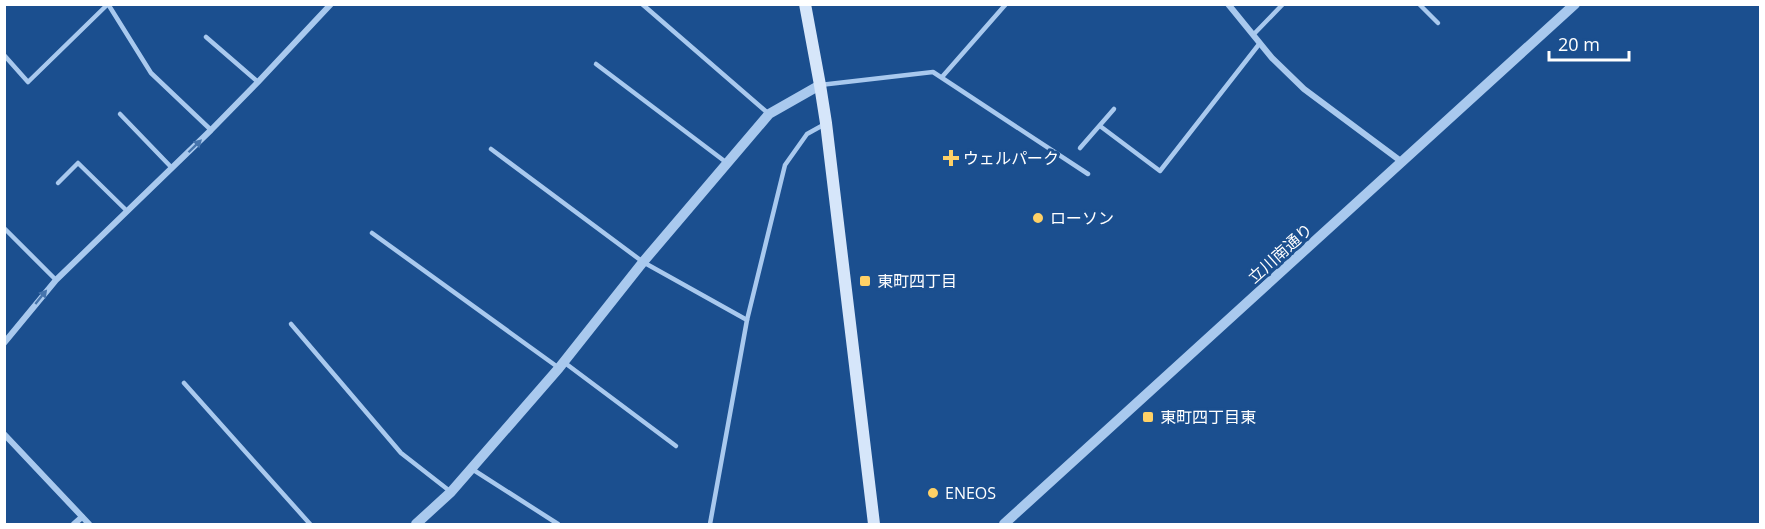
<svg xmlns="http://www.w3.org/2000/svg" width="1765" height="529" font-family="'Open Sans','Noto Sans JP',sans-serif">
<style>
.lines{fill:none;stroke-linecap:round;stroke-linejoin:round}
.service{stroke:#a9c9ee;stroke-width:4.5}
.minor{stroke:#a9c9ee;stroke-width:6}
.tertiary{stroke:#a9c9ee;stroke-width:10}
.secondary{stroke:#d6e6fa;stroke-width:12}
.oneway{fill:#4674ac}
.poi-dot{fill:#ffd166;stroke:#1b4f8f;stroke-width:2}
.labels{text-anchor:middle;stroke-width:6;stroke-linejoin:round;paint-order:stroke}
.poi-label{font-size:16px;fill:#fff;stroke:#1b4f8f;text-anchor:start}
.street-label{font-size:16px;fill:#fff;stroke:#1b4f8f}
</style>
<rect width="100%" height="100%" fill="#1b4f8f"/>
<g class="lines">
<g class="service">
<polyline points="108,4 151,73 211,130"/>
<polyline points="642,4 769,114"/>
<polyline points="1419,4 1438,23"/>
<polyline points="1253,35 1283,4"/>
<polyline points="206,37 258,82"/>
<polyline points="4,55 28,82 108,4"/>
<polyline points="596,64 727,163"/>
<polyline points="942,77 1006,4"/>
<polyline points="820,85 933,72 1088,174"/>
<polyline points="120,114 172,168"/>
<polyline points="1100,126 1160,171 1260,43"/>
<polyline points="1080,148 1114,109"/>
<polyline points="491,149 643,262 747,320"/>
<polyline points="58,183 78,163 127,211"/>
<polyline points="4,228 56,280"/>
<polyline points="372,233 559,368"/>
<polyline points="291,324 401,453 451,492"/>
<polyline points="565,363 676,446"/>
<polyline points="184,383 310,524"/>
<polyline points="472,469 558,524"/>
<polyline points="710,524 747,320 785,165 807,134 825,124"/>
</g>
<g class="minor">
<polyline points="1228,4 1272,58 1304,89 1402,162"/>
<polyline points="4,343 56,280 211,130 258,82 331,4"/>
<polyline points="4,434 89,524"/>
<polyline points="74,524 82,517"/>
</g>
<g class="tertiary">
<polyline points="416,524 451,492 559,368 643,262 769,114 820,85"/>
<polyline points="1004,524 1575,4"/>
</g>
<polyline class="secondary" points="805,4 820,85 826,123 874,524"/>
</g>
<defs><path id="oneway-solid" d="M-6-.8H1V-3.2L6.5 0L1 3.2V.8H-6Z" transform="scale(1.5)"/></defs>
<g class="oneway">
<use href="#oneway-solid" transform="translate(195 146) rotate(-44)"/>
<use href="#oneway-solid" transform="translate(41 297) rotate(-51)"/>
</g>
<g class="poi-dot">
<path d="M948 149h6v6h6v6h-6v6h-6v-6h-6v-6h6z"/>
<circle cx="1038" cy="218" r="6"/>
<rect x="859" y="275" width="12" height="12" rx="3"/>
<rect x="1142" y="411" width="12" height="12" rx="3"/>
<circle cx="933" cy="493" r="6"/>
</g>
<g class="labels">
<g class="poi-label">
<text x="963" y="164">ウェルパーク</text>
<text x="1050" y="224">ローソン</text>
<text x="877" y="287">東町四丁目</text>
<text x="1160" y="423">東町四丁目東</text>
<text x="945" y="499">ENEOS</text>
</g>
<g class="street-label">
<text transform="translate(1280 253) rotate(-42)" y="6">立川南通り</text>
</g>
</g>
<rect width="1765" height="529" fill="none" stroke="#ffffff" stroke-width="12"/>
<path d="M1549 51v9h80v-9" fill="none" stroke="#ffffff" stroke-width="3"/>
<text x="1558" y="51" font-size="18" fill="#ffffff" stroke="#1b4f8f" stroke-width="4.5" paint-order="stroke">20 m</text>
</svg>
